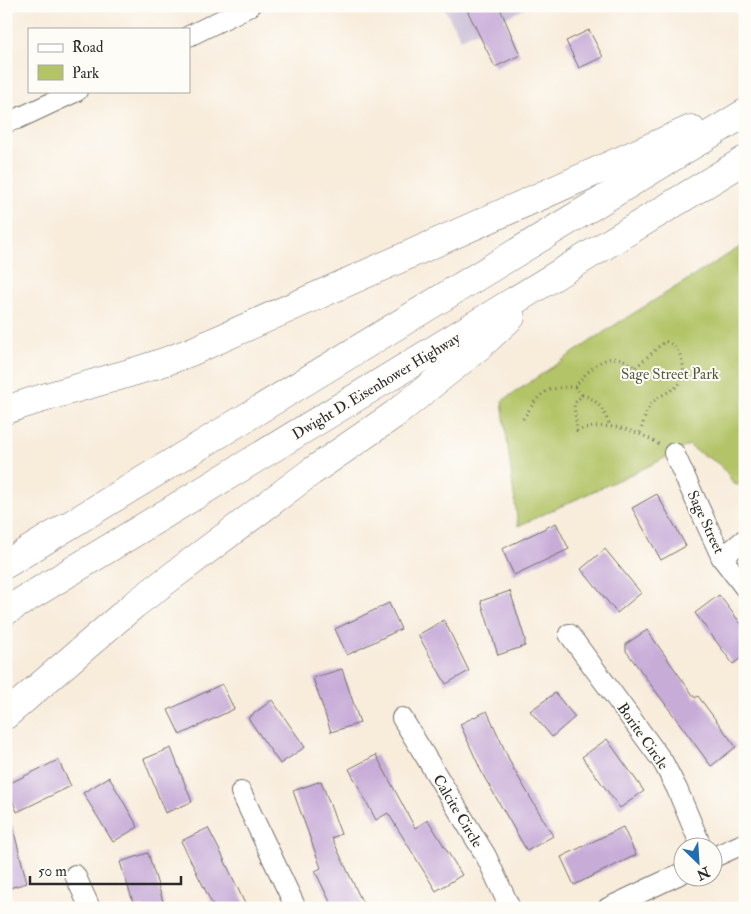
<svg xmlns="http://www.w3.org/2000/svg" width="751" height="914" font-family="'IM FELL Double Pica',serif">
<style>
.industrial{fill:#cabfd7}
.green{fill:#b3c467;stroke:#6f7849}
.building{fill:#c7acd8}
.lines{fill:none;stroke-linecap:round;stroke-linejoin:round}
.minor-casing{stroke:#736f69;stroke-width:22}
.highway-casing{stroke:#736f69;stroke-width:29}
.path{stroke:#736f69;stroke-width:3;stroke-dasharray:1 4;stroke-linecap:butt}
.minor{stroke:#fff;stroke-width:20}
.highway{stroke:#fff;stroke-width:28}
.labels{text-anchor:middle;stroke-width:4;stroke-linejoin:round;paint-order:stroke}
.park-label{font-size:15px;fill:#54593d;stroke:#fdfcf7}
.street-label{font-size:15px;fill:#2b2b2b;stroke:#fdfcf7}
</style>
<rect width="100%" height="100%" fill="#fdfcf7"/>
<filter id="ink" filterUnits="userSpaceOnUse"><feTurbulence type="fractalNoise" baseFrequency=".02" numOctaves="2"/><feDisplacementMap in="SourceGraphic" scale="10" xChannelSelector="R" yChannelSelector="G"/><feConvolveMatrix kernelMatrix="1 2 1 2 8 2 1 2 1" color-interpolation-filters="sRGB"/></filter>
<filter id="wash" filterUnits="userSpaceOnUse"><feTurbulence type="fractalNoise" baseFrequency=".0096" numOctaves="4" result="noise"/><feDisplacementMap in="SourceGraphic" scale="20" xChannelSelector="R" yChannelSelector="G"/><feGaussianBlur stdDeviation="1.12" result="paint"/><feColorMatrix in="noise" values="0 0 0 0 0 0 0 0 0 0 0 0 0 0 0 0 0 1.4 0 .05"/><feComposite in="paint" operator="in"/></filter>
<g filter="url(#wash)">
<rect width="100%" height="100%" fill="#f8ecdb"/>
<polygon class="industrial" points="443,6 530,6 461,39"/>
<path class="green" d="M745,244v242l-12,-2c-13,-28 -25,-22 -44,-39l-36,19 -135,62 -16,-125 108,-73z"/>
<g id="blocks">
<g class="building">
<polygon points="465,6 499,6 520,55 495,67"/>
<polygon points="589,30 603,57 579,68 566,41"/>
<polygon points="657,494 686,546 661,560 632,508"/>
<polygon points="556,523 569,549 514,575 502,549"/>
<polygon points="605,549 641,593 617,613 581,569"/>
<polygon points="510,591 525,639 525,646 498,655 481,601"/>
<polygon points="719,595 745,629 745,655 733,664 695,613"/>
<polygon points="389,603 401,629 347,655 335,629"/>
<polygon points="444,620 469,671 446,684 418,635"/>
<polygon points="647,630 695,698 698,696 736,747 711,766 626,651 626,644"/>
<polygon points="342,669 360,723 331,732 313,678"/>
<polygon points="222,684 234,709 180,735 168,710"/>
<polygon points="555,693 575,717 552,737 530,711"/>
<polygon points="272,700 305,747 280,764 248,718"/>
<polygon points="487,711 513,768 553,836 527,851 483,775 460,724"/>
<polygon points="607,739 644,791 620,808 582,757"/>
<polygon points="171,748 192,802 165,813 144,759"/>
<polygon points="376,755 415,828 428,820 462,875 436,891 388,813 376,820 349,769"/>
<polygon points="58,760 71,786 17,812 6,785"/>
<polygon points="109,777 138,827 113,842 83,793"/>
<polygon points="321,781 341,834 332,838 365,908 333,908 315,871 321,868 293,791"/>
<polygon points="12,824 27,883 6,889 6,825"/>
<polygon points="623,827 636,855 574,885 561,857"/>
<polygon points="208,828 221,853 247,908 214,908 181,841"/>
<polygon points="148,853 157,882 165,908 135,908 120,862"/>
</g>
</g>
</g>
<g filter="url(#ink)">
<use href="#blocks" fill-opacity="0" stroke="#736f69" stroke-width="1"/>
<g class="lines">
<g class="minor-casing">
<g id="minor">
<polyline points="189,36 250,6"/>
<polyline points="6,122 17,119 77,91"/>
<polyline points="674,453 722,558 745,588"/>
<polyline points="722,558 745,539"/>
<polyline points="569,634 663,762 677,789 701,846"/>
<polyline points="402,718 486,856 510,908"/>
<polyline points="241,792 296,908"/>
<polyline points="714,857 745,843"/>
<polyline points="75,875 90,908"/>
<polyline points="608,908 684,872"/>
</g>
</g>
<g class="highway-casing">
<g id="highway">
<path d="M6,410c62,-22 126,-34 187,-59l498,-222"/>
<polyline points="6,564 745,113"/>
<polyline points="6,611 745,160"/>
<polyline points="6,715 134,605 311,472 395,414 481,345 511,317"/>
</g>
</g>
<g class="path">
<path d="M575,387c15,-20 37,-42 60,-19l30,-27c10,4 14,9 17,20 8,33 -20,26 -33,46 -4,7 -6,18 -9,26"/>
<path d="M582,395c17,4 22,17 28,31"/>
<path d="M523,419c17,-26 20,-32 52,-32l7,8 -8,9 3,27c30,-10 55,-3 82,13"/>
</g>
<use href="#minor" class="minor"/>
<use href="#highway" class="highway"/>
</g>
</g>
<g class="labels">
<g class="park-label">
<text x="670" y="379">Sage Street Park</text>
</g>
<g class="street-label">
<text transform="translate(376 386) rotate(-31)" y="5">Dwight D. Eisenhower Highway</text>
<text transform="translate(706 522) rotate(65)" y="5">Sage Street</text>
<text transform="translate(643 736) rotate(55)" y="5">Borite Circle</text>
<text transform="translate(458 811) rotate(59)" y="5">Calcite Circle</text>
</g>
</g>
<rect width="751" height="914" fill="none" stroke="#fdfcf7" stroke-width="25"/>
<rect x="28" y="28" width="162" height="65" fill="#fdfcf7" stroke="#a9a8a5"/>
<rect x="38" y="44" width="25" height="8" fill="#ffffff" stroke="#a9a8a5"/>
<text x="72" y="52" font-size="15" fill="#2b2b2b">Road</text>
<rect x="38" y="65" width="25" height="15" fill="#b3c467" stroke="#a9a8a5"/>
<text x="72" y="78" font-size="15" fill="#2b2b2b">Park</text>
<g transform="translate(698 862) rotate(155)"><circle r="24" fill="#fdfcf7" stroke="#a9a8a5"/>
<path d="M0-4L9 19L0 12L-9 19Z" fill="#1f6fb2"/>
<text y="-8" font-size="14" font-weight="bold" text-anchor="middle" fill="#2b2b2b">N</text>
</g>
<path d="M30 876v8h151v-8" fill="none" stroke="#2b2b2b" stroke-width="2.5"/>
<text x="38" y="876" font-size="15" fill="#2b2b2b" stroke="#fdfcf7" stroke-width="4" paint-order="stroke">50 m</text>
</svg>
